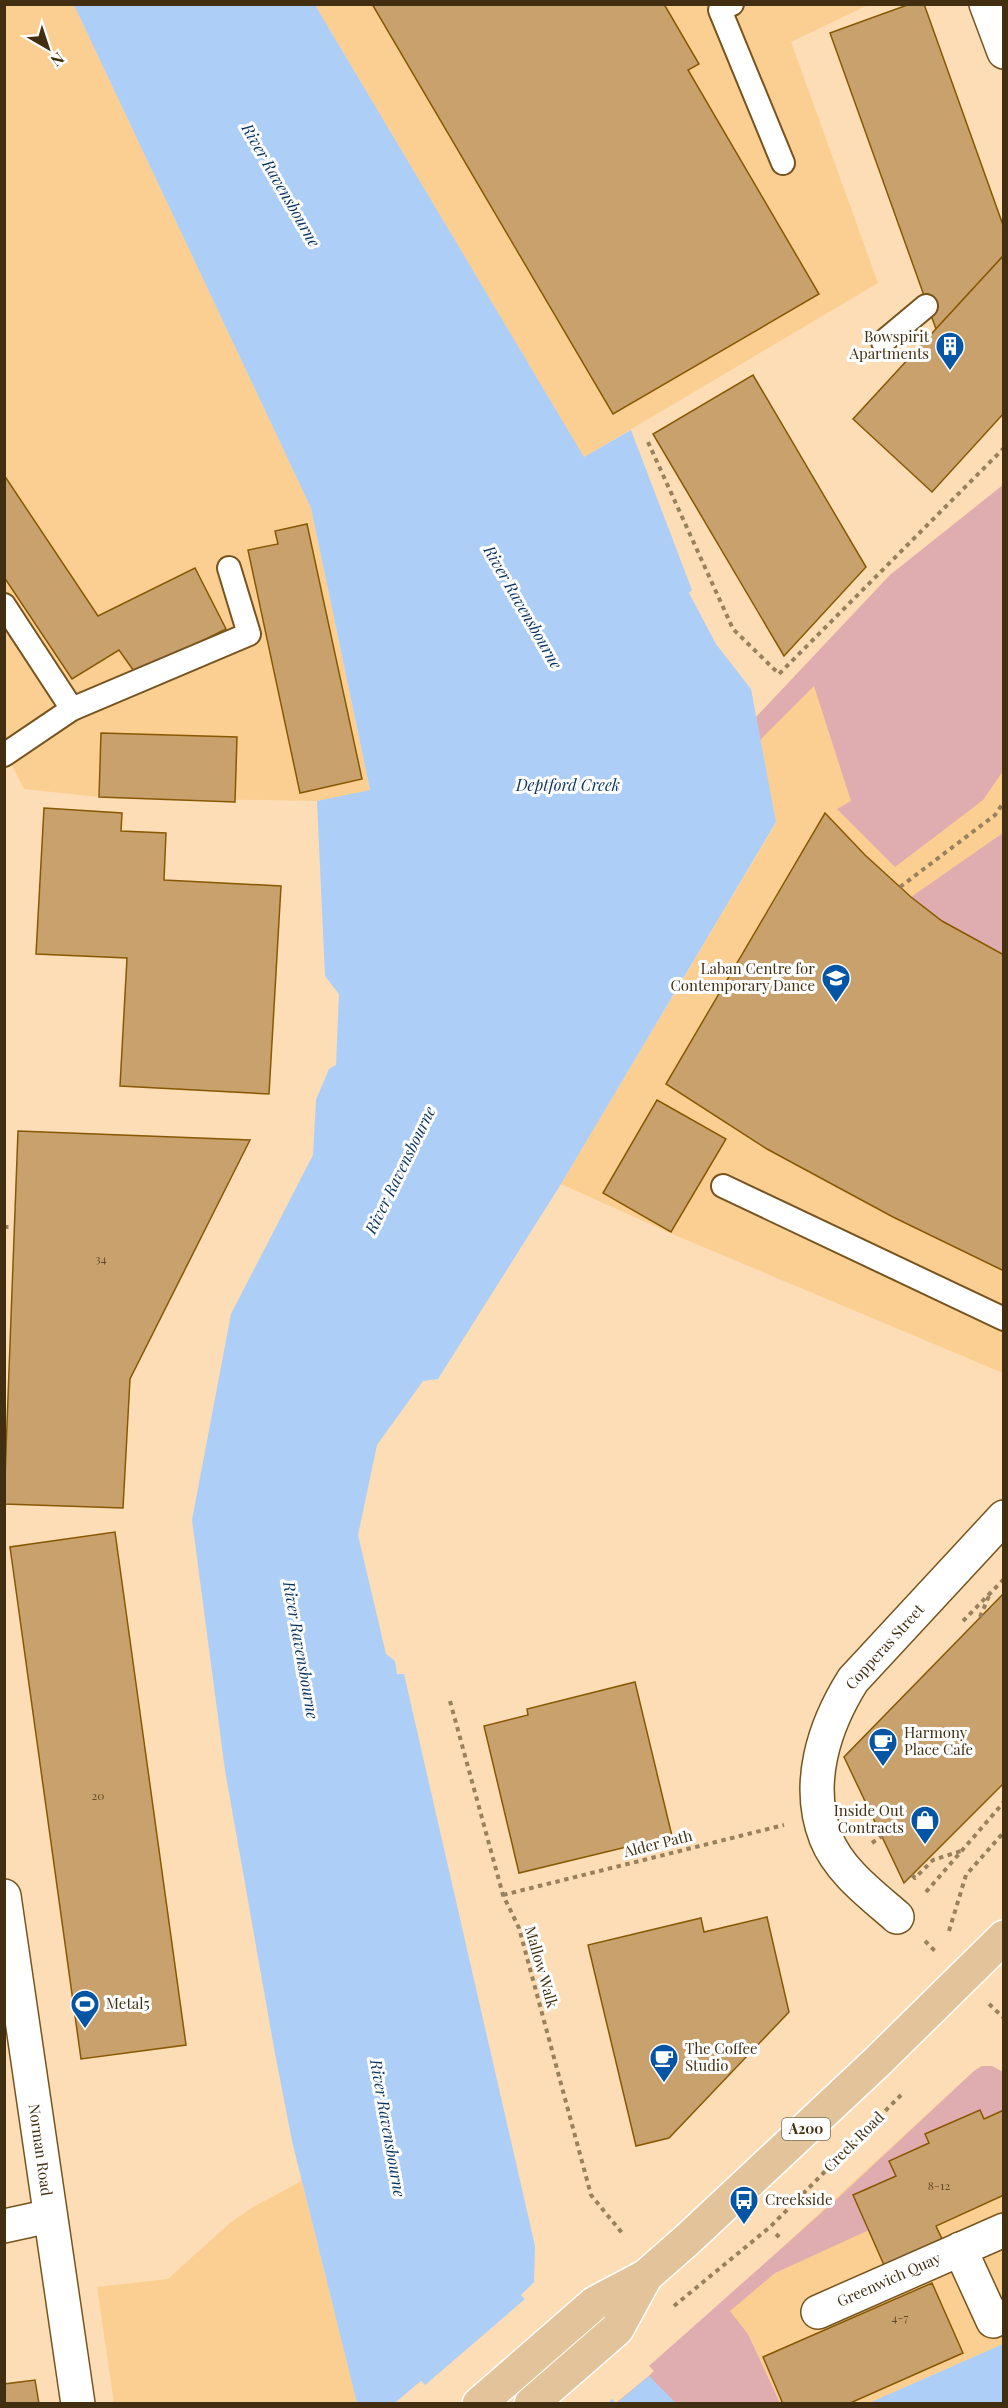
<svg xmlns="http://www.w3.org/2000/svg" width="1008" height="2408" font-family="'Playfair Display',serif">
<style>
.built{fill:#fbce92}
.green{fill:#dfacaf}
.water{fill:#adcef7}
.pier{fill:#fcddb5}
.building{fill:#c9a16c;stroke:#875904;stroke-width:1.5}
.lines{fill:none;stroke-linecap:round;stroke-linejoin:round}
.lane-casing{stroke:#77541e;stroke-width:26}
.street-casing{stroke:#77541e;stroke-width:36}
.secondary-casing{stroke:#77541e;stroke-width:36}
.primary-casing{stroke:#fff;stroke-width:36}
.path{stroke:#9a815e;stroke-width:4;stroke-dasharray:4.5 4.5;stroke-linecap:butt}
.lane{stroke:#fff;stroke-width:22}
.street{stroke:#fff;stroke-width:33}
.secondary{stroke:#fff;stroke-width:33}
.primary{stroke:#e3c49a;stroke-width:33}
.labels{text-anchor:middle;stroke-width:6;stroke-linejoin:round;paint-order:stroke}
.number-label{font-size:12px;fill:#644b28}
.shield{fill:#fff;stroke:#7b6d58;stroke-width:1.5}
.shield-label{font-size:14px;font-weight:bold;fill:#422e11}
.poi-label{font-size:15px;fill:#422e11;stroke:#fff;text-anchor:start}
.street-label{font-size:15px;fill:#422e11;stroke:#fff}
.water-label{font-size:16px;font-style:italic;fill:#08315f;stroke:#fff}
</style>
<rect width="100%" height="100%" fill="#fcddb5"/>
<g class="built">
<polygon points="4,5 74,5 311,508 370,791 317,801 99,797 24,789 5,752"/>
<polygon points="315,5 868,5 791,42 878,283 584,457"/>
<polygon points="1003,485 1003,1373 670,1233 561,1184 776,823 756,717 890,575"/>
<polygon points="982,2066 992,2066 1003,2072 1003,2344 869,2403 780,2403 748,2334 723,2302 974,2071"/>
<polygon points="302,2181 357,2403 114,2403 97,2287 168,2279 230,2223 253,2207"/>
</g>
<g class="green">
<polygon points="1003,485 1003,771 983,800 895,867 837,809 851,801 814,686 760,740 756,717 890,575"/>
<polygon points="1003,833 1003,955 942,921 911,897"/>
<polygon points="982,2066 992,2066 1003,2072 1003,2110 984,2119 980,2110 926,2134 929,2143 890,2161 896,2176 869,2230 775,2273 730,2311 748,2334 780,2403 616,2403 654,2371 649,2366 836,2200 974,2071"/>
</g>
<g class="water">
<polygon points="74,5 315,5 584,457 631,430 692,590 689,593 716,644 751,689 776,822 561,1184 438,1379 423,1381 377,1445 358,1535 386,1654 395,1661 397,1674 404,1674 535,2246 534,2282 521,2295 616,2403 441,2403 421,2381 395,2403 357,2403 292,2141 274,2048 225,1770 192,1520 231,1314 313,1155 316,1100 329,1069 336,1065 339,994 325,976 317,801 370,790 311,508"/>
<polygon points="1003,2344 1003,2403 869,2403"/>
<polygon points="649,2376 676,2403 616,2404"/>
</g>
<polygon class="pier" points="537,2281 525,2295 616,2399 647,2373 651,2374 616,2403 612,2399 607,2404 437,2404 421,2385 399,2404 395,2403 421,2381 425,2385 525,2299 521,2295"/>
<g class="building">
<polygon points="372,4 664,4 699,64 688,70 819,294 613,414"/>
<polygon points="910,4 924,4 1004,228 1004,255 936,329 830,33"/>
<polygon points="1004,255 1004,413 932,492 853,419"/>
<polygon points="753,375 866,567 784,656 653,434"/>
<polygon points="4,475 98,616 195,568 226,629 136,674 119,650 72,679 4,577"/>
<polygon points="307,524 362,779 300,793 248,550 278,544 275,531"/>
<polygon points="101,733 237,737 235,802 99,797"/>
<polygon points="44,808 122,813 121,831 166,833 164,880 281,886 269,1094 120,1086 127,958 36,954"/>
<polygon points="825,813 865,855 911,897 942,921 1004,955 1004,1271 893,1217 767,1149 666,1084"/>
<polygon points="657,1100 726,1139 671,1232 603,1193"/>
<polygon points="18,1131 250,1140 130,1379 123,1508 4,1504"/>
<polygon points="115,1532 186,2045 81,2059 10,1547"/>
<polygon points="1004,1593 1004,1783 904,1883 844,1757"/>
<polygon points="635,1682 672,1836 519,1873 484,1726 528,1715 527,1709"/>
<polygon points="767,1917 789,2012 669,2138 636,2146 588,1945 701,1918 704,1932"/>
<polygon points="980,2110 984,2119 1004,2110 1004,2195 936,2226 942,2239 884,2265 853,2195 896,2176 889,2161 929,2143 925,2134"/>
<polygon points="932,2283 963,2353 848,2404 783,2404 763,2357"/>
<polygon points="35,2380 39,2404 5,2404 4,2384"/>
</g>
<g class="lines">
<g class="lane-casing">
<g id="lane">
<polyline points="732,4 720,10 783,163"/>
<polyline points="883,342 926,306"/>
<polyline points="4,605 72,709 4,755"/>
<polyline points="72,709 249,634 229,568"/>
<polyline points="723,1186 1004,1319"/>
</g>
</g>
<g class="street-casing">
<g id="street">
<polyline points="986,4 1004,52"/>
<path d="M897,1917c-25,-22 -58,-46 -71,-79 -21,-54 -2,-112 27,-158l151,-163"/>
<polyline points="4,2226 50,2216"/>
<polyline points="960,2249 993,2321 1004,2316"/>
<polyline points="818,2312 1004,2230"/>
</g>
</g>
<g class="secondary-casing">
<polyline id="secondary" points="4,1896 78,2404"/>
</g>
<g class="primary-casing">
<g id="primary">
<polyline points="479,2404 595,2303 646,2276 687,2240 877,2062 1004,1937"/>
<polyline points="531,2404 617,2329 646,2276"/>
</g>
</g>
<g class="path">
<polyline points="648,442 733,629 779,674 1004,448"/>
<polyline points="900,887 995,815 1004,802"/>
<polyline points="4,1227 9,1227"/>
<polyline points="980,1617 989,1596"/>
<polyline points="963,1621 1004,1579"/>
<polyline points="450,1701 503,1895 519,1928 591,2195 622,2233"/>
<polyline points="872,1843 882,1836"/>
<polyline points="912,1875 915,1878 933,1860 961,1851"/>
<polyline points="926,1892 1004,1802"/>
<polyline points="503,1895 784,1825"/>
<polyline points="949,1931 966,1875 1004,1832"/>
<polyline points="925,1941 937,1953"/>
<polyline points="989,2004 1004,2018"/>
<polyline points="776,2234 781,2239"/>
<polyline points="674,2306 770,2227 901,2095"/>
</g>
<use href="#lane" class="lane"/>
<use href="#street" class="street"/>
<use href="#secondary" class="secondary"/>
<use href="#primary" class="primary"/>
</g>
<defs>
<g id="building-pin" transform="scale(1.5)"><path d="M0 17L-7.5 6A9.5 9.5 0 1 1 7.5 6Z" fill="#0456a4" stroke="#fff"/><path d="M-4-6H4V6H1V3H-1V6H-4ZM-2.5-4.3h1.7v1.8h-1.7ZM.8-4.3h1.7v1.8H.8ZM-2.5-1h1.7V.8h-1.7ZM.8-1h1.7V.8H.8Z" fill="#fff"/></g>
<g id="university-pin" transform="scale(1.5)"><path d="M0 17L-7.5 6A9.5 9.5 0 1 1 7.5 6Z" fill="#0456a4" stroke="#fff"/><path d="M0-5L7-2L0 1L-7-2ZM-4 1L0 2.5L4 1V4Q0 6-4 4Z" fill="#fff"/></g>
<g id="cafe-pin" transform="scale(1.5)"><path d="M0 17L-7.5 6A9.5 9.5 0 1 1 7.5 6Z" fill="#0456a4" stroke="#fff"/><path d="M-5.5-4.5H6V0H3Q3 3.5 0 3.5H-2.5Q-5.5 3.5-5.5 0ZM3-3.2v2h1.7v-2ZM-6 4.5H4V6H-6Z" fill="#fff"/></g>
<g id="shop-pin" transform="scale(1.5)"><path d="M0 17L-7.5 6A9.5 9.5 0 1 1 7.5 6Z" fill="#0456a4" stroke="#fff"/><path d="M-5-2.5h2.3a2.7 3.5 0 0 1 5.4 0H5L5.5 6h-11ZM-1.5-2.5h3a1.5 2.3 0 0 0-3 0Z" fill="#fff"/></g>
<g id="stadium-pin" transform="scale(1.5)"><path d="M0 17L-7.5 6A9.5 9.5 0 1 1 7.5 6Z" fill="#0456a4" stroke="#fff"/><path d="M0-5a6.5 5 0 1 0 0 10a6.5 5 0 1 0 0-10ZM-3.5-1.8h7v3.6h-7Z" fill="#fff"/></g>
<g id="bus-pin" transform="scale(1.5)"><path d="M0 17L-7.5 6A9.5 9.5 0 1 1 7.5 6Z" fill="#0456a4" stroke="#fff"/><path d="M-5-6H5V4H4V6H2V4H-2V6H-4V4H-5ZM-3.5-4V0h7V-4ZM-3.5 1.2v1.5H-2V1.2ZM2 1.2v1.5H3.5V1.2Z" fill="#fff"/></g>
</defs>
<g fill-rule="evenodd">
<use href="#building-pin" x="950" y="346"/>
<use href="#university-pin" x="836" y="978"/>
<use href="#cafe-pin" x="883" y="1742"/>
<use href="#shop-pin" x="925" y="1820"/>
<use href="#stadium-pin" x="85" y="2004"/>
<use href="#cafe-pin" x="664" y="2058"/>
<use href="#bus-pin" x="744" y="2200"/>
</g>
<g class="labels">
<g class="number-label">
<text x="101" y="1263">34</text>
<text x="98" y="1800">20</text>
<text x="939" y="2190">8-12</text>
<text x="900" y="2322">4-7</text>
</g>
<rect class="shield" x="782" y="2118" width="48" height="22" rx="4.5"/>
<g class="shield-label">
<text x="806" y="2134">A200</text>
</g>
<g class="poi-label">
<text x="929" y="342" text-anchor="end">Bowspirit<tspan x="929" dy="17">Apartments</tspan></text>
<text x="815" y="974" text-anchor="end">Laban Centre for<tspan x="815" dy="17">Contemporary Dance</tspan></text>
<text x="904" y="1738">Harmony<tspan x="904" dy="17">Place Cafe</tspan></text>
<text x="904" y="1816" text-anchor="end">Inside Out<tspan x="904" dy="17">Contracts</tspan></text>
<text x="106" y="2009">Metal5</text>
<text x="685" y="2054">The Coffee<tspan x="685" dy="17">Studio</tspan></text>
<text x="765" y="2205">Creekside</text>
</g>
<g class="street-label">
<text transform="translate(885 1647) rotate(-48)" y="5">Copperas Street</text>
<text transform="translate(658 1844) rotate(-14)" y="5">Alder Path</text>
<text transform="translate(541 1967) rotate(74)" y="5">Mallow Walk</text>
<text transform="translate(854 2142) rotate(-45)" y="5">Creek Road</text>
<text transform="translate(40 2150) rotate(82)" y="5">Norman Road</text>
<text transform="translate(889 2280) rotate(-24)" y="5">Greenwich Quay</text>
</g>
<g class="water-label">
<text transform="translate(281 185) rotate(60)" y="6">River Ravensbourne</text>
<text transform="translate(523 607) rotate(60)" y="6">River Ravensbourne</text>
<text x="568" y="791">Deptford Creek</text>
<text transform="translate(400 1170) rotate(-64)" y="6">River Ravensbourne</text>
<text transform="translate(301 1650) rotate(80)" y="6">River Ravensbourne</text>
<text transform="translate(388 2128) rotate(80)" y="6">River Ravensbourne</text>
</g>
</g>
<rect width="1008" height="2408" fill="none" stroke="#422e11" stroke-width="12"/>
<g transform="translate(48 48) rotate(141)" stroke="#ffffff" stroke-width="4.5" paint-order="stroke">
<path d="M0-4.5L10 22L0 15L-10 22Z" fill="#422e11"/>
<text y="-9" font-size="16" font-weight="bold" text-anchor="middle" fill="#422e11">N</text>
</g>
</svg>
